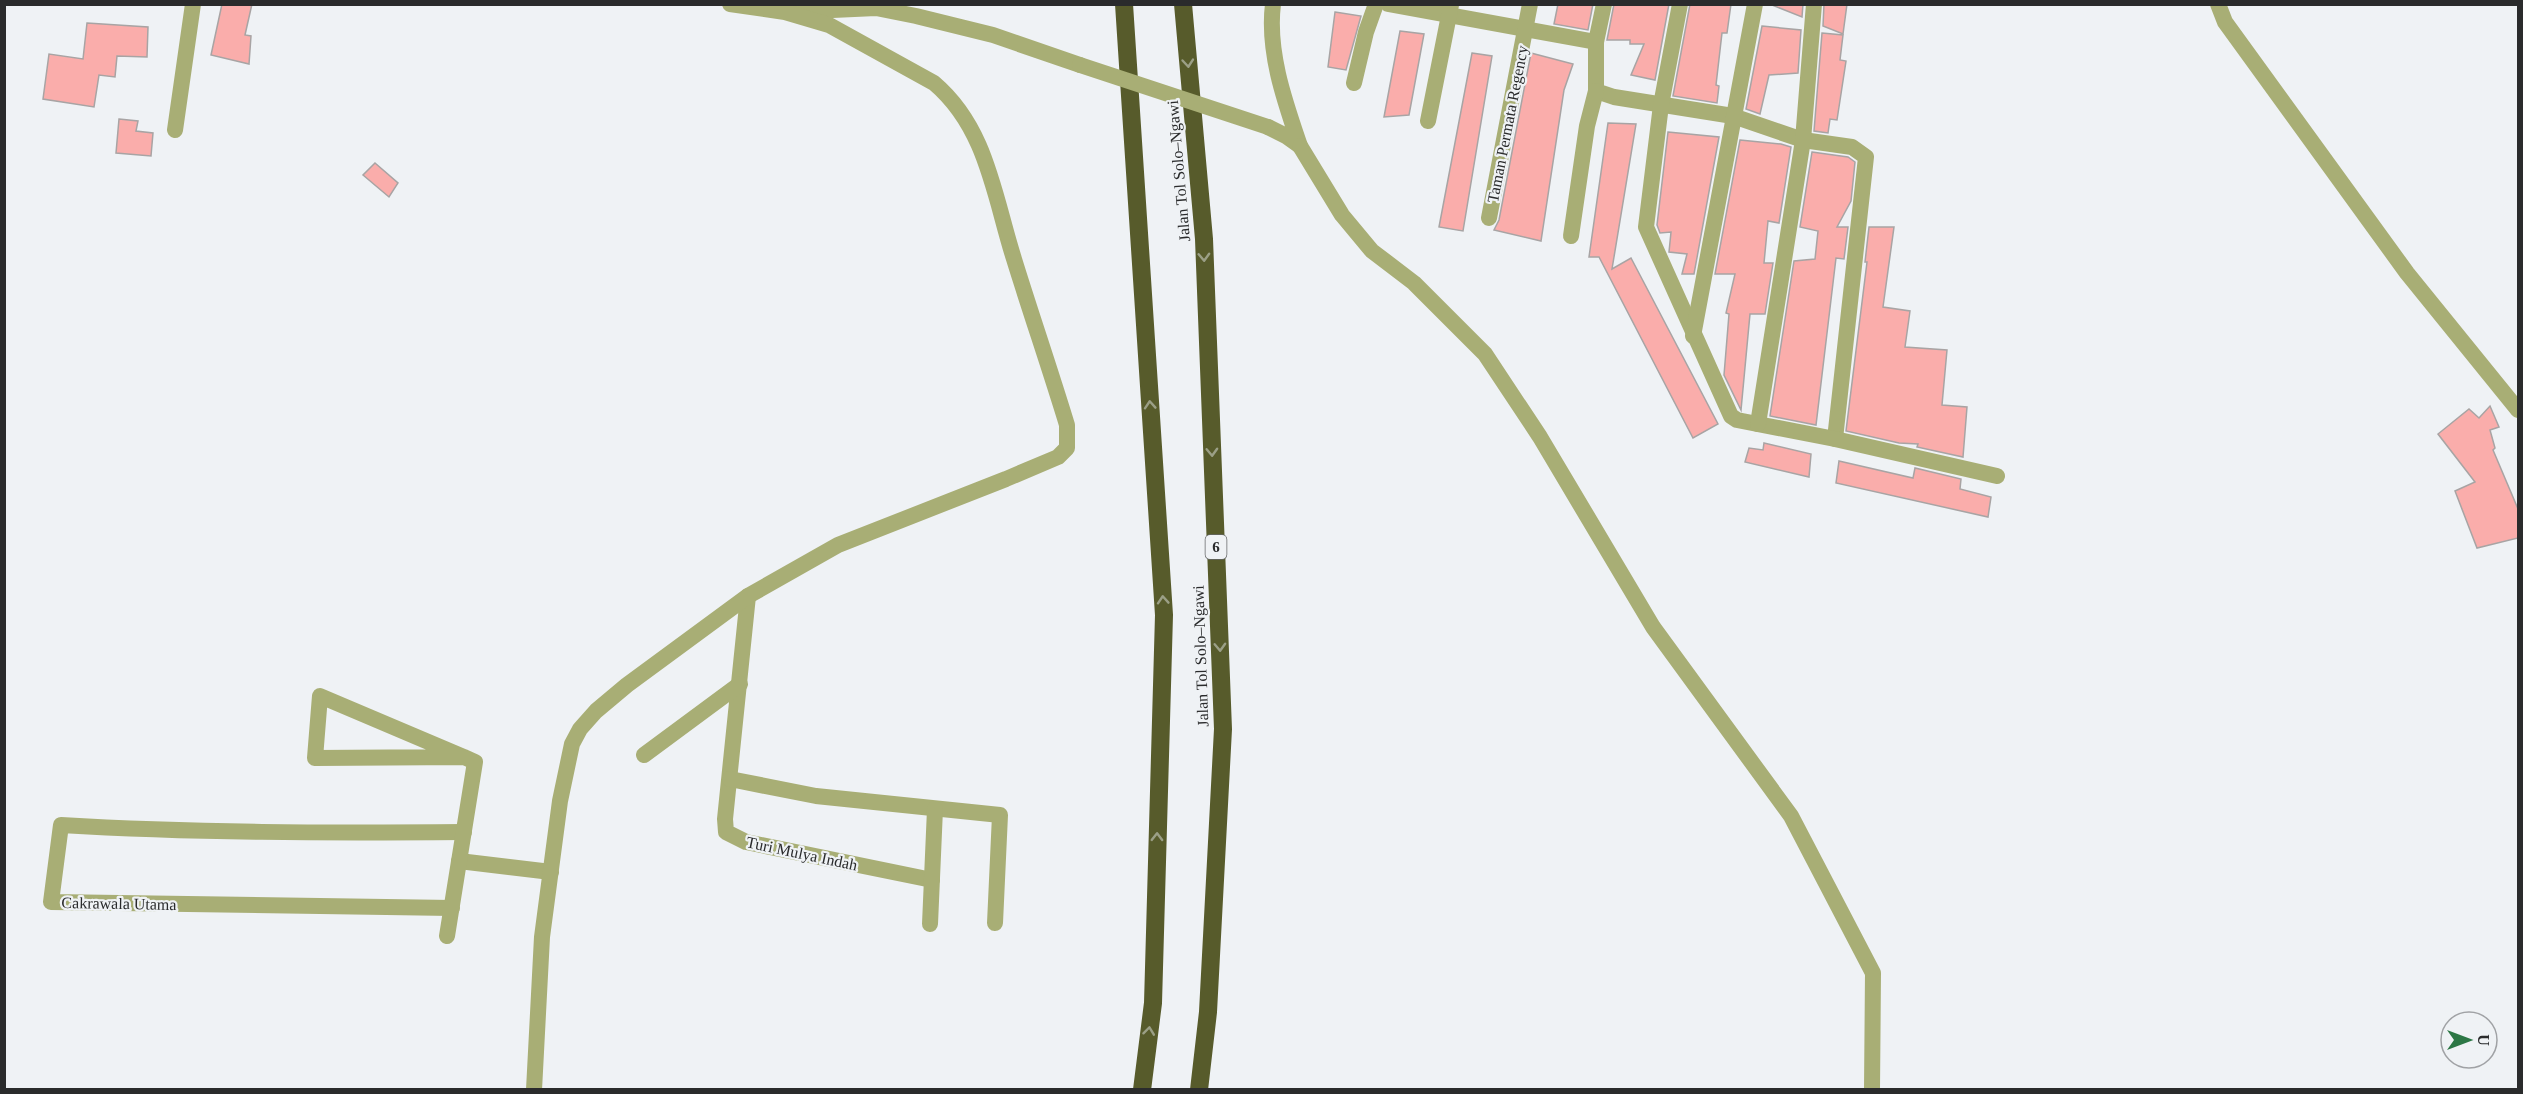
<svg xmlns="http://www.w3.org/2000/svg" width="2523" height="1094" font-family="'Times New Roman',serif">
<style>
.building{fill:#faadab;stroke:#a8a4a4;stroke-width:1.5}
.lines{fill:none;stroke-linecap:round;stroke-linejoin:round}
.minor{stroke:#a8ae75;stroke-width:16}
.tertiary{stroke:#a8ae75;stroke-width:16}
.motorway{stroke:#575b2b;stroke-width:18}
.minor-bridge{stroke:#a8ae75;stroke-width:16}
.oneway{stroke:#9b9f86}
.labels{text-anchor:middle;stroke-width:4.5;stroke-linejoin:round;paint-order:stroke}
.shield{fill:#eff2f5;stroke:#656768;stroke-width:1.5}
.shield-label{font-size:15px;font-weight:bold;fill:#2a2b2c}
.street-label{font-size:16px;fill:#2a2b2c;stroke:#eff2f5}
</style>
<rect width="100%" height="100%" fill="#eff2f5"/>
<g class="building">
<polygon points="222,4 252,4 245,35 251,36 249,64 211,55"/>
<polygon points="1558,4 1593,4 1588,30 1554,24"/>
<polygon points="1614,4 1669,4 1655,80 1631,75 1644,44 1630,44 1630,40 1607,40"/>
<polygon points="1690,4 1731,4 1727,33 1722,33 1716,85 1719,86 1717,103 1673,96"/>
<polygon points="1772,4 1803,4 1802,17 1772,5"/>
<polygon points="1824,4 1847,4 1843,34 1823,26"/>
<polygon points="1335,12 1361,16 1346,70 1328,67"/>
<polygon points="87,23 148,27 147,57 117,56 115,77 99,75 94,107 43,99 49,54 83,59"/>
<polygon points="1762,26 1801,30 1798,73 1769,75 1760,114 1746,109"/>
<polygon points="1400,31 1424,34 1409,115 1384,117"/>
<polygon points="1822,33 1843,35 1840,60 1846,61 1837,120 1830,119 1828,133 1814,131"/>
<polygon points="1472,53 1492,56 1463,231 1439,227"/>
<polygon points="1531,53 1573,64 1564,90 1541,241 1494,230 1499,220"/>
<polygon points="119,119 138,121 136,131 153,133 151,156 116,153"/>
<polygon points="1608,123 1636,124 1612,269 1631,258 1718,424 1693,438 1599,257 1589,257"/>
<polygon points="1668,132 1719,137 1694,274 1682,274 1687,254 1669,252 1671,232 1660,233 1657,225"/>
<polygon points="1740,140 1781,144 1791,147 1779,223 1768,221 1764,263 1773,263 1765,314 1750,314 1741,410 1724,375 1729,314 1726,313 1735,274 1715,274"/>
<polygon points="1812,152 1848,157 1855,162 1851,201 1837,227 1848,227 1844,259 1836,258 1816,425 1770,416 1794,261 1815,259 1818,231 1800,227"/>
<polygon points="375,163 398,183 389,197 363,175"/>
<polygon points="1869,227 1894,227 1883,307 1910,311 1905,347 1947,350 1942,405 1967,407 1963,457 1917,447 1918,444 1899,443 1846,431 1867,262 1865,262"/>
<polygon points="2490,406 2499,427 2490,430 2495,448 2493,450 2518,509 2518,538 2477,548 2455,491 2475,482 2438,434 2469,409 2479,418"/>
<polygon points="1764,443 1811,454 1809,477 1745,462 1749,448 1763,450"/>
<polygon points="1839,461 1913,478 1915,468 1961,479 1960,489 1991,497 1988,517 1836,483"/>
</g>
<g class="lines">
<g class="minor">
<polyline points="1388,4 1596,42"/>
<polyline points="1604,4 1596,42 1596,91 1614,97 1733,116 1803,140 1852,147 1866,157 1835,439"/>
<polyline points="1680,4 1661,105 1646,227 1731,416 1737,420 1835,439 1997,476"/>
<polyline points="789,12 876,8 916,16 993,35 1080,65"/>
<polyline points="1354,83 1366,32 1376,4"/>
<polyline points="1428,121 1451,5"/>
<path d="M1268,127l18,9 14,10c-15,-44 -33,-94 -27,-142"/>
<polyline points="175,130 193,4"/>
<polyline points="1300,146 1342,215 1372,251 1414,283 1485,354 1540,437 1653,627 1791,816 1873,973 1872,1090"/>
<polyline points="1489,218 1530,4"/>
<polyline points="1571,236 1587,126 1596,91"/>
<polyline points="1693,336 1755,4"/>
<polyline points="1758,424 1803,140 1814,4"/>
<polyline points="748,596 725,819 726,832 746,842 932,880"/>
<polyline points="644,755 740,684"/>
<polyline points="730,779 816,796 1000,815 995,923"/>
<polyline points="459,861 551,872"/>
<path d="M452,908l-401,-6 10,-77c134,8 268,8 403,7"/>
<polyline points="930,924 935,809"/>
<polyline points="447,936 475,762 464,757 320,696 315,758 464,757"/>
</g>
<g class="tertiary">
<polyline points="2218,4 2225,22 2407,273 2518,410"/>
<path d="M534,1090l8,-153 18,-136 12,-57 8,-15 16,-18 31,-26 121,-89 90,-51 168,-66 52,-22 9,-9v-23c-17,-56 -36,-111 -53,-166 -20,-63 -27,-131 -80,-176l-105,-58 -44,-13 -55,-8"/>
</g>
<g class="motorway">
<polyline points="1124,4 1164,615 1153,1003 1142,1090"/>
<polyline points="1183,4 1204,239 1223,729 1208,1012 1199,1090"/>
</g>
<polyline class="minor-bridge" points="1080,65 1268,127"/>
</g>
<defs><path id="oneway-chevron" d="M-2-3.5L2.5 0L-2 3.5" fill="none" stroke-width="1.6" stroke-linecap="round" stroke-linejoin="round" transform="scale(1.5)"/></defs>
<g class="oneway">
<use href="#oneway-chevron" transform="translate(1188 63) rotate(85)"/>
<use href="#oneway-chevron" transform="translate(1204 257) rotate(88)"/>
<use href="#oneway-chevron" transform="translate(1150 405) rotate(-94)"/>
<use href="#oneway-chevron" transform="translate(1212 452) rotate(88)"/>
<use href="#oneway-chevron" transform="translate(1163 600) rotate(-94)"/>
<use href="#oneway-chevron" transform="translate(1220 647) rotate(88)"/>
<use href="#oneway-chevron" transform="translate(1157 837) rotate(-89)"/>
<use href="#oneway-chevron" transform="translate(1149 1031) rotate(-83)"/>
</g>
<g class="labels">
<rect class="shield" x="1205.5" y="535" width="21" height="24" rx="4.5"/>
<g class="shield-label">
<text x="1216" y="552">6</text>
</g>
<g class="street-label">
<text transform="translate(1507 124) rotate(-79)" y="6">Taman Permata Regency</text>
<text transform="translate(1178 171) rotate(-95)" y="6">Jalan Tol Solo–Ngawi</text>
<text transform="translate(1200 656) rotate(-92)" y="6">Jalan Tol Solo–Ngawi</text>
<text transform="translate(802 853) rotate(12)" y="6">Turi Mulya Indah</text>
<text transform="translate(119 903) rotate(1)" y="6">Cakrawala Utama</text>
</g>
</g>
<rect width="2523" height="1094" fill="none" stroke="#2a2b2c" stroke-width="12"/>
<g transform="translate(2469 1040) rotate(90)"><circle r="28" fill="#eff2f5" stroke="#a0a2a5" stroke-width="1.5"/>
<path d="M0-4.5L10 22L0 15L-10 22Z" fill="#2c7745"/>
<text y="-9" font-size="16" font-weight="bold" text-anchor="middle" fill="#2a2b2c">U</text>
</g>
</svg>
